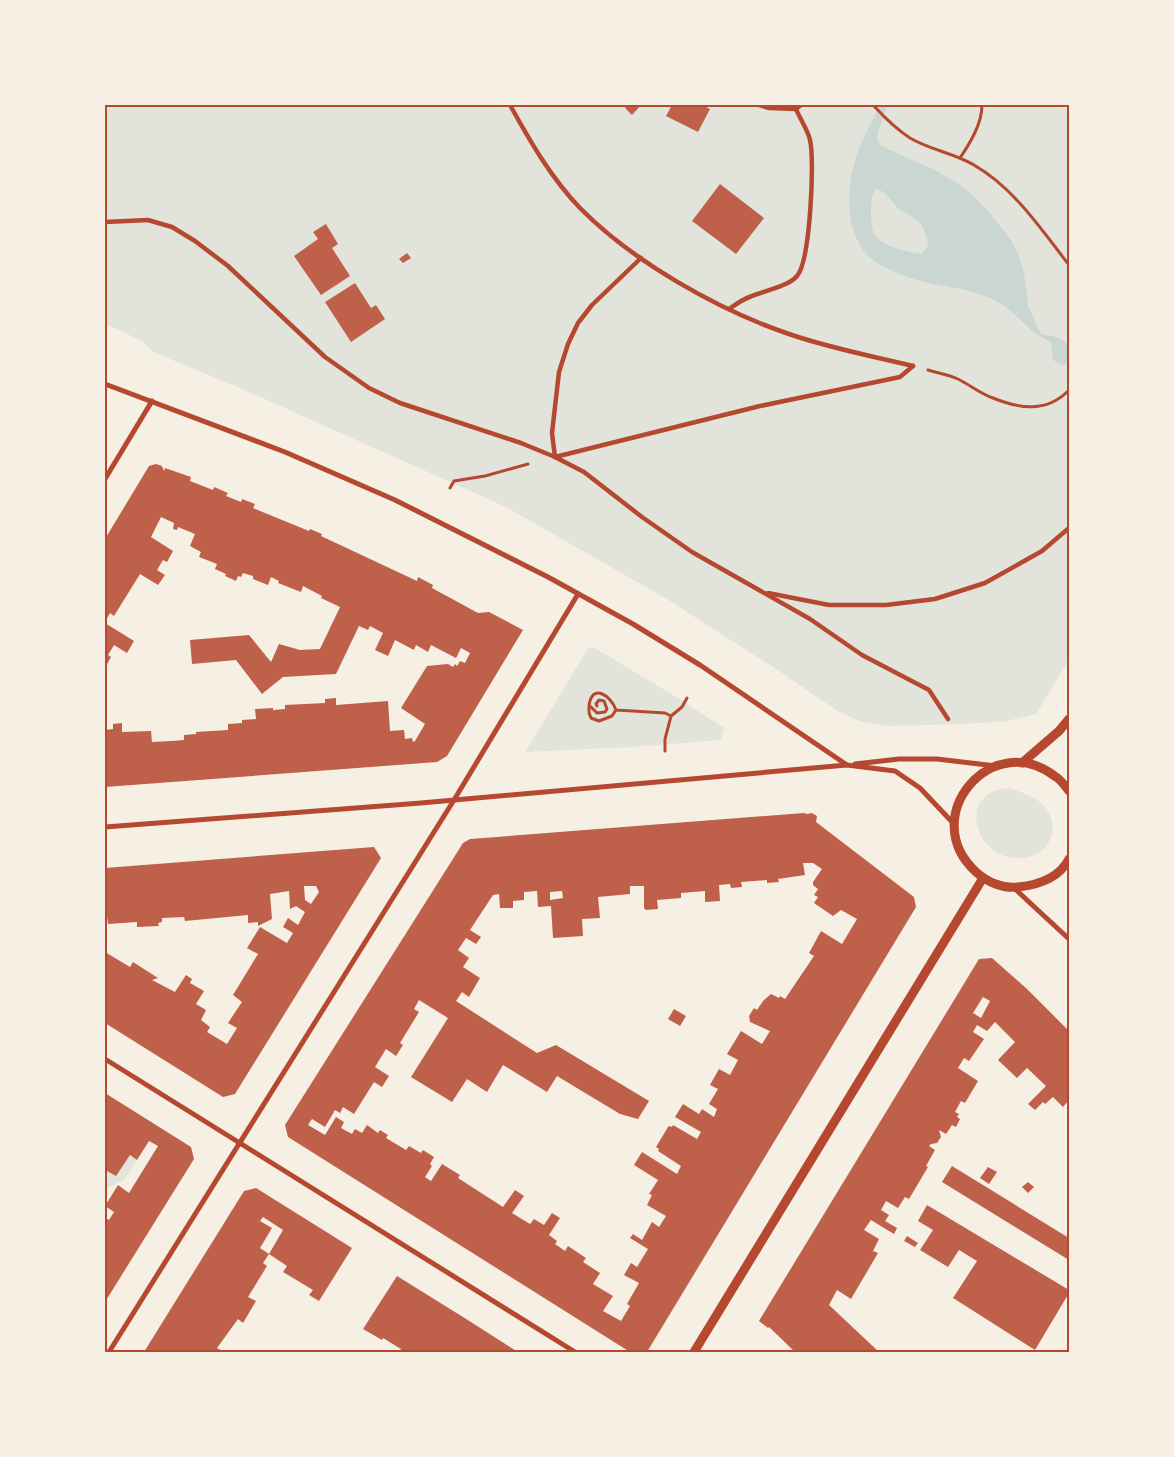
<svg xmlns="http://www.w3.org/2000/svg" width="1174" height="1457" font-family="Figtree,sans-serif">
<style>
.green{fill:#e2e4dc}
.water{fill:#c9d6d2;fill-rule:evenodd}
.building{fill:#bf614a;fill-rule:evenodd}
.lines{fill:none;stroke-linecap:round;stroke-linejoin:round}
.path{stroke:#b5482f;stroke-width:3}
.pedestrian{stroke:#b5482f;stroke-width:4.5}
.minor{stroke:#b5482f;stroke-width:5}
.tertiary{stroke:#b5482f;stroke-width:9}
.neatline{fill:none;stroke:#b5482f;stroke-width:2}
</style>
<rect width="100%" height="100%" fill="#f6efe4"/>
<g class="green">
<polygon points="105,105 1069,105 1069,660 1036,714 1007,721 966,724 887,726 862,722 839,712 779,671 665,598 506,507 240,388 153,352 142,341 110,326 105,325"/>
<polygon points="589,647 595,648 686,703 724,728 721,740 633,747 525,752"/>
<path d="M1010,788c12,5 25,8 34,18 16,17 9,45 -15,51 -53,12 -77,-67 -19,-69z"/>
<polygon points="130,1155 137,1160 124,1180 105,1189 105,1170 116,1176"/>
</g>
<path class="water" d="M880,105h8l-9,24 -2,10 4,7 56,25 20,12 17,13 15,16 22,28 7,14 6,18 4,33 11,25 3,4c19,3 32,7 26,29l-5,2 -10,-5 -2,-17c-5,-5 -13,-7 -19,-12 -14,-13 -25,-26 -44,-34 -24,-10 -50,-10 -74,-18 -12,-4 -34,-12 -44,-21 -23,-22 -24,-62 -17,-90 5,-22 17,-43 27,-63zM876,189c11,2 15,13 23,20 7,5 14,7 20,13 5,6 7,14 10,22l-7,10c-13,-2 -40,-7 -47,-19 -4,-6 -4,-16 -4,-23 0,-8 0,-16 5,-23z"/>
<g class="building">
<polygon points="627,105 641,105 632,115 625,108"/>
<polygon points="672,105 702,105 710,109 698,132 666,116"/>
<polygon points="720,184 764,218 736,254 692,221"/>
<polygon points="326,224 338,244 332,248 350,276 321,295 294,256 318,239 313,232"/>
<polygon points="407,253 411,258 403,263 399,259"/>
<polygon points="355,283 371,308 376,305 385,319 351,342 325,302"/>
<polygon points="156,464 162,466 164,471 165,468 191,477 190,481 213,490 214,487 228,493 226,496 241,502 242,499 255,504 253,508 309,531 310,529 322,534 321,536 417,581 418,577 433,585 432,588 478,613 489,612 523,630 447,756 437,762 105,787 105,730 113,729 113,724 122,723 122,732 151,731 152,742 171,741 184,740 184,735 196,734 196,732 228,730 228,724 242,723 242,720 256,719 255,709 273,708 273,710 285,709 285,705 325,703 325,699 336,698 336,705 388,701 390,731 404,730 405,739 412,738 413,742 415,741 425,724 401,708 427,666 448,664 453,667 455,664 457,666 460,661 465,663 470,653 461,648 456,658 431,645 428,652 416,645 414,650 395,640 388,656 375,650 383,633 370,626 368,630 359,626 336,674 283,677 262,694 236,660 192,664 190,640 249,635 271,662 279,644 300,650 320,649 340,607 321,598 322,596 303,586 301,592 278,583 279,581 271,577 268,585 253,579 253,576 243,573 241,577 238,576 236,581 225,576 226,574 215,569 217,564 199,557 201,552 190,546 195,534 178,527 177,530 173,529 174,523 161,517 151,537 173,551 167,562 163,560 157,570 165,575 158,585 140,574 114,616 110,613 105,622 105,539 149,466"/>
<polygon points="105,623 134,641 127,653 114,645 108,655 111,657 105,668"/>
<path d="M804,813l3,1 5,-1 5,3 -1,6 98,75 2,10 -269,445h-17l-342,-215 -3,-12 178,-282 7,-4zM803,863h10l9,6 -9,13v3l5,4 -4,6 4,2 -4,6 19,13 8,-6 16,9 -15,25 -21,-13 -12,22 5,3 -29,43 -5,-3 -1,2 -8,-4 -8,7 -6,9 -3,-2 -5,8 1,6 20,9 -8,13 -21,-13 -14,23 11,6 -8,15 -11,-6 -9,16 8,4 -9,15 8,5 -3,8 -12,-8 -3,5 -16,-10 -8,13 26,15 -4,7 -24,-14 -1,2 -3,-1 -1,1 -12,20 3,2 -1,2 23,15 -4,8 -35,-22 -8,13 24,15 -9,14 3,1 -5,10 19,11 -7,11 -7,-5 -10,18 -9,-6 -3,4 18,11 -11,18 -6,-4 -7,12 15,8 -12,21 3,2 -9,15 -18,-10 10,-15 -20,-12 7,-11 -17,-11 3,-4 -18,-12 -3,5 -10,-7 2,-3 -8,-6 11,-17 -8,-5 -8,12 -10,-6 -4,5 -18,-11 12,-17 -9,-6 -12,17 -45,-29 2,-3 -18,-11 -11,17 -6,-4 7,-11 -2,-2 4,-7 -11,-7 -2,3 -12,-7 -3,4 -20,-12 2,-3 -8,-5 -2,3 -11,-8 -5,8 -7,-4 -3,5 -11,-6 3,-6 -8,-5 -11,18 -17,-10 4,-6 13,8 10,-17 5,3 3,-6 11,7 20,-32 8,5 7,-11 -14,-9 11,-18 10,7 7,-11 -3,-2 19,-31 -5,-3 5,-9 29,18 -37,59 41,25 15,-23 20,13 16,-27 44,27 10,-16 63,38 18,5 11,-18 -93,-56 -19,8 -81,-52 6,-9 7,5 11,-19 -17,-11 6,-9 -11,-8 8,-12 10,6 5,-7 -11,-7 23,-35 6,-1 1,14h13v-7l11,-1v-8l13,-1 1,16 13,-1 2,32 30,-2 -1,-17 18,-1 -2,-21 32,-3v-8h14v22l2,2 12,-1 -1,-9 24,-2v-5l24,-2v11l15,-1 -1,-16 11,-1 1,4 11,-1 -1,-5 26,-2v3l12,-1 -1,-3 27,-4zM562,891l1,7 -13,2v-8z"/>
<path d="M374,847l7,11 -146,236 -12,3 -118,-74v-71l25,15 3,-5 25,16 -6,2 23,12 11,-17 6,4 -2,4 14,8 -8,13 10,6 -5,10 9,7 -3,5 20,12 10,-16 -9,-5 14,-21 -9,-7 25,-41 -11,-6 13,-21 27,16 6,-10 -10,-6 5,-9 10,7 7,-13 -9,-6 -6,3 -1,-18 -19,3 2,25 -14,7v-4l-10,1v-8l-63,6 -1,-4 -22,1v4l-4,1 1,3 -22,1v-5l-29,2 -1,-8h-2v-48zM304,886h12l3,6 -8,12 -6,-4z"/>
<path d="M992,958l34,30 43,43v69l-6,7 -10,-10 -8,7 -2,-2 -8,8 -7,-6 18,-18 -19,-18 -10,10 -19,-18 17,-18 -20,-20 -8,9 -10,-6 -4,7 11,7 -15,22 -5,-3 -6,10 20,13 -13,22 -4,-2 -6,11 4,2 -2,3 3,2 -4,8 -4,-2 -6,9 -7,-4 2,7 -4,6 -6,1 -2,2 6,4 -9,16 2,1 -19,32 -4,-2 -7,11 -12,-7 -5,9 8,5 -4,6 12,7 -3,6 -23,-14 -7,10 15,9 -6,12 5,2 -27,46 -14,-9 -8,15 50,47h-87l1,-2 -24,-23 -1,1 -9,-7 220,-362zM983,997l7,4 -9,17 -8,-5z"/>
<polygon points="674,1009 686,1016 680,1026 668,1019"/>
<polygon points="105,1093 191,1147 194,1159 105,1302 105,1218 109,1220 114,1212 105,1206 118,1185 129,1193 158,1146 149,1141 137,1160 130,1155 116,1176 105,1170"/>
<polygon points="952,1166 1069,1238 1069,1260 942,1182"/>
<polygon points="988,1167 997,1172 989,1184 980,1178"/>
<polygon points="1028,1182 1034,1187 1028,1193 1022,1187"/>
<polygon points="256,1188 352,1248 319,1301 309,1295 313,1290 283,1272 287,1266 269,1254 283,1230 263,1217 260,1221 272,1228 260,1248 269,1254 263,1263 267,1266 248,1297 256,1301 243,1323 238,1319 217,1348 224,1352 144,1352 244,1191"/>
<polygon points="927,1205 1069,1290 1069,1293 1035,1350 953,1298 977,1261 959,1250 948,1267 920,1250 933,1230 918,1221"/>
<polygon points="907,1236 918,1243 915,1247 904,1241"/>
<polygon points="397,1276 463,1317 518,1352 399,1352 401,1349 383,1338 382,1340 363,1329"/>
</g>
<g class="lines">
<g class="path">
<path d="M873,105c11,12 23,24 37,33 20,12 44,15 64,27 40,23 67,64 95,100"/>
<path d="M960,158c10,-15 22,-34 22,-53"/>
<path d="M928,370c10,3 21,5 30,9 12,6 23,15 35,19 27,11 54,15 76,-8"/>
<polyline points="450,488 454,481 485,476 528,464"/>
<polyline points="590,706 597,713 605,712 607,709 604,701 599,700 596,704 597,706"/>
<path d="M616,710l-4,6 -13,5 -8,-3c-3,-5 -2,-7 -2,-12 3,-24 22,-10 27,4l49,3 6,3"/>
<polyline points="665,751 665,739 671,716 682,707 687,698"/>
</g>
<g class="pedestrian">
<path d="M510,105c20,36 41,73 70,103 52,53 138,102 209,126 40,14 83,22 124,32"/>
<polyline points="759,105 769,108 796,109 801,105"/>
<polyline points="105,222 148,220 172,227 195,241 228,266 325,357 369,388 400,403 521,443 555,457 584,472 642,517 692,552 810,619 862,655 929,690 948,719"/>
<path d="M729,309c7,-5 14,-10 23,-13 12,-5 37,-10 45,-20 13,-14 18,-116 13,-136 -2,-10 -10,-21 -14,-31"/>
<polyline points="555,457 760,406 900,377 913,366"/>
<polyline points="555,457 552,433 559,372 568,344 578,323 592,305 641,258"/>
<polyline points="768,593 829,605 886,605 935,599 985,583 1042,551 1069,528"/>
</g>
<g class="minor">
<polyline points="105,384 285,452 395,500 548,577 633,624 700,665 847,765 895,771 920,788 954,824"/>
<polyline points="105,479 152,401"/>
<polyline points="855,764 899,759 937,759 996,766"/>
<polyline points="105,827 421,803 847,765"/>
<polyline points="1014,888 1069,939"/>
<polyline points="105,1059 575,1352"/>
<polyline points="109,1352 454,800 578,594"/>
</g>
<g class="tertiary">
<polyline points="1022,763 1059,731 1069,719"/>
<path d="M1069,791c-4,-5 -8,-11 -13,-14 -64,-50 -140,40 -80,95 11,10 27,17 42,15 20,-2 41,-9 51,-28"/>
<polyline points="694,1352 983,878"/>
</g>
</g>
<rect width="1174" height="1457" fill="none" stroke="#f6efe4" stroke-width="212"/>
<rect x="106" y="106" width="962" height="1245" class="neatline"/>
</svg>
